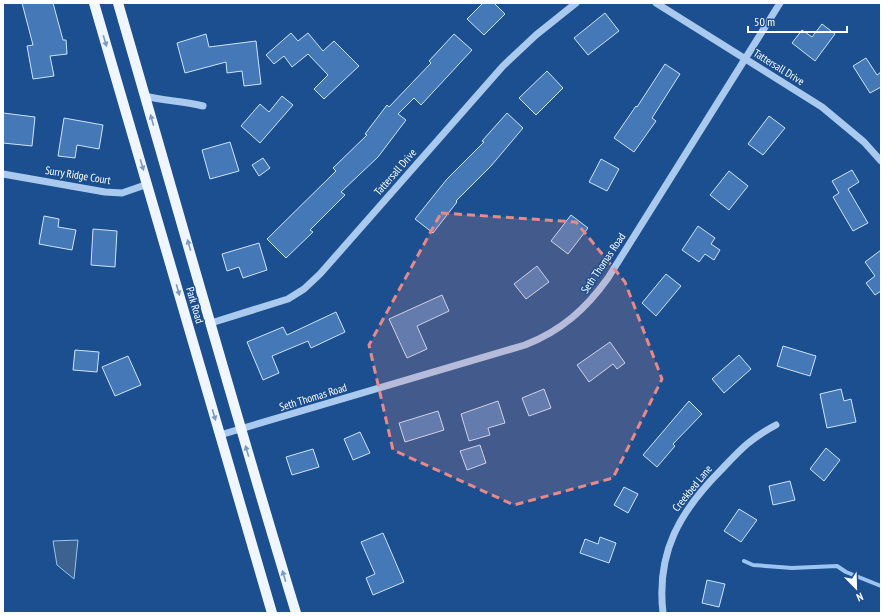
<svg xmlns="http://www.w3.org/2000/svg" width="884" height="616" font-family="'PT Sans Narrow',sans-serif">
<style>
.water{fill:#3c6290;stroke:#9cc4f0}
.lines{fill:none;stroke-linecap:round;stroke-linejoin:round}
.stream{stroke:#9cc4f0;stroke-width:4}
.building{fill:#4478b7;stroke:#cfe3fa}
.minor{stroke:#a9c9ee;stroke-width:7}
.major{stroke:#f0f6ff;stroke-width:10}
.oneway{fill:#7b9ac1}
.marked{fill:#e88989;fill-opacity:0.2;stroke:#e88989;stroke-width:3;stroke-dasharray:8 5;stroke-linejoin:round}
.labels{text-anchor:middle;stroke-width:3;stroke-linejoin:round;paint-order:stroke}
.street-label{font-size:11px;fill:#fff;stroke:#1b4f8f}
</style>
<rect width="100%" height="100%" fill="#1b4f8f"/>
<polygon class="water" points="78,540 74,579 57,565 53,541"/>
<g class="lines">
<polyline class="stream" points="744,561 753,565 792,568 837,566 846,572 881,586"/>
</g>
<g class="building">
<polygon points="22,3 53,3 63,40 66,40 67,54 50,56 54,76 33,79 27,46 33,45"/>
<polygon points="483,3 494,3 505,14 484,35 467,19"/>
<polygon points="605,13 619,31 588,55 574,38"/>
<polygon points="822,24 835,34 815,61 792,43 802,30 812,37"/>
<polygon points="291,33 298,41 308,33 323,51 334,41 359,66 324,99 314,89 328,75 308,54 292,67 284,56 274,64 266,55"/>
<polygon points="206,34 209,47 256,41 261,84 244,86 242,71 227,73 226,62 185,73 177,43"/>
<polygon points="454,34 472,50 421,105 414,98 398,114 406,120 378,157 341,192 345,195 310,230 313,232 286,258 267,239 336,171 333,168 367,135 365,134 387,105 389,107 431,63 429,61"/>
<polygon points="866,58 877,75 881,72 881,87 870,93 853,66"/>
<polygon points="665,64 680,74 652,118 656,121 634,152 614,138 636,106 637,107"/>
<polygon points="547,71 563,88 536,115 519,98"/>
<polygon points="282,96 293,105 260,143 241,126 260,104 269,112"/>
<polygon points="3,113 35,117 32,146 3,143"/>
<polygon points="507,113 523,128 491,166 456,201 457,202 433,233 415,219 447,179 484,142 482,141"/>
<polygon points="769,116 785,128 763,155 748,144"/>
<polygon points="64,118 103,125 99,149 77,145 75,158 58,156"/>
<polygon points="230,142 239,171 210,179 202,150"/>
<polygon points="263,158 270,168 259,176 252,165"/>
<polygon points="601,159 619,169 607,191 589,182"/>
<polygon points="852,170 859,182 848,189 868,223 853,231 833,197 839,193 832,181"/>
<polygon points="729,171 748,186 729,210 710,195"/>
<polygon points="571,215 588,228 568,254 551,241"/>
<polygon points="44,216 59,219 58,227 76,230 72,250 39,244"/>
<polygon points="698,226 715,238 711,244 720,250 714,260 705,254 699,262 682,250"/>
<polygon points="93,229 117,231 115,267 91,265"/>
<polygon points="259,243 267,270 243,278 239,267 227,271 222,254"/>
<polygon points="881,250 881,291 875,295 866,283 875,276 865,262"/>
<polygon points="537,266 549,282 526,299 514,284"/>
<polygon points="666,274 681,286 656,316 642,303"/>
<polygon points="442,295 449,311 417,326 427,349 407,358 389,319"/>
<polygon points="336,312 345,332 311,348 308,341 272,356 279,373 263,380 247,342 283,327 287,335"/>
<polygon points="610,342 625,363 617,369 613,364 589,382 577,365"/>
<polygon points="783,346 816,356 810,376 777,366"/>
<polygon points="75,350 99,352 97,372 73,370"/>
<polygon points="739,355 751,369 724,393 712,379"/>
<polygon points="128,356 141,385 115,396 102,367"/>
<polygon points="544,389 551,408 529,416 522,398"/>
<polygon points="841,389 844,401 851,399 856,422 827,428 820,394"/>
<polygon points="498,401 505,423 488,428 490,435 469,441 461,414"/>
<polygon points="689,401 702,414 673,444 675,446 657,467 643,455"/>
<polygon points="438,411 444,430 405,442 399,423"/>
<polygon points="360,432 370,453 353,460 344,439"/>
<polygon points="480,445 486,463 467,470 460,451"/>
<polygon points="826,448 840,460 824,481 810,469"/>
<polygon points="313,449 319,467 292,475 286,457"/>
<polygon points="790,481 795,500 773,505 769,486"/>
<polygon points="624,487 638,494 628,513 614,505"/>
<polygon points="739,509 757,520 741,542 724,531"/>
<polygon points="383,533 404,582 373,595 366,578 375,574 361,542"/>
<polygon points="600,537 616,543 609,563 580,553 585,539 598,544"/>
<polygon points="707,580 725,584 719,607 702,603"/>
</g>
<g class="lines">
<g class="minor">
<polyline points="656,3 822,107 864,142 881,161"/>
<path d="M145,96c19,5 39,5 58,10"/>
<polyline points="3,174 105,192 122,193 148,184"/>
<polyline points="211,323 288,299 304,289 320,274 503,66 536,35 576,3"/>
<path d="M220,435l305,-90c36,-14 61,-36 83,-67l172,-275"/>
<path d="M663,613c-7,-61 17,-102 59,-144 19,-20 29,-31 54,-44"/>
</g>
<g class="major">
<polyline points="94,3 272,613"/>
<path d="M118,3c59,203 116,407 178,610"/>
</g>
</g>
<defs><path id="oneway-solid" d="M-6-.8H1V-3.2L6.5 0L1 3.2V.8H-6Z"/></defs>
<g class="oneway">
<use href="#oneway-solid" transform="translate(105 41) rotate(73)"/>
<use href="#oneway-solid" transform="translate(152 120) rotate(-106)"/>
<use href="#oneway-solid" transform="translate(142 165) rotate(73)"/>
<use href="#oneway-solid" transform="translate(189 245) rotate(-106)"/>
<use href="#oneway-solid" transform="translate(178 290) rotate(74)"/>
<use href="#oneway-solid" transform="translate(214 415) rotate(74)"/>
<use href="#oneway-solid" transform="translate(247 451) rotate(-107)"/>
<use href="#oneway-solid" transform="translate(284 576) rotate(-107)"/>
</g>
<path class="marked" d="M441,213l135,9 49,60 37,97 -49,99 -99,27 -121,-55 -24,-105z"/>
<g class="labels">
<g class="street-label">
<text transform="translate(779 67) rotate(32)" y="4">Tattersall Drive</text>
<text transform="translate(395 172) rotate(-49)" y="4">Tattersall Drive</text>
<text transform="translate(78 175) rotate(9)" y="4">Surry Ridge Court</text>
<text transform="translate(603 263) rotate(-56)" y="4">Seth Thomas Road</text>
<text transform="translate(195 305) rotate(74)" y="4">Park Road</text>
<text transform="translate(313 397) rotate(-17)" y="4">Seth Thomas Road</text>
<text transform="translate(692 488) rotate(-51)" y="4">Creekbed Lane</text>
</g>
</g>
<rect width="884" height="616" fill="none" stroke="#ffffff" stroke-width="8"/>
<g transform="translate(856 588) rotate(157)" stroke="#1b4f8f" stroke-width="3" paint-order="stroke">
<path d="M0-3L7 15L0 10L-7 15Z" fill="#ffffff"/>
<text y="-6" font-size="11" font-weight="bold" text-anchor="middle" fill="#ffffff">N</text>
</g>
<path d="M748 26v6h99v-6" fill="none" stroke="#ffffff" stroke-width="2"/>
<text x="754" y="26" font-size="12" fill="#ffffff" stroke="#1b4f8f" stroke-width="3" paint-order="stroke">50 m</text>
</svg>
